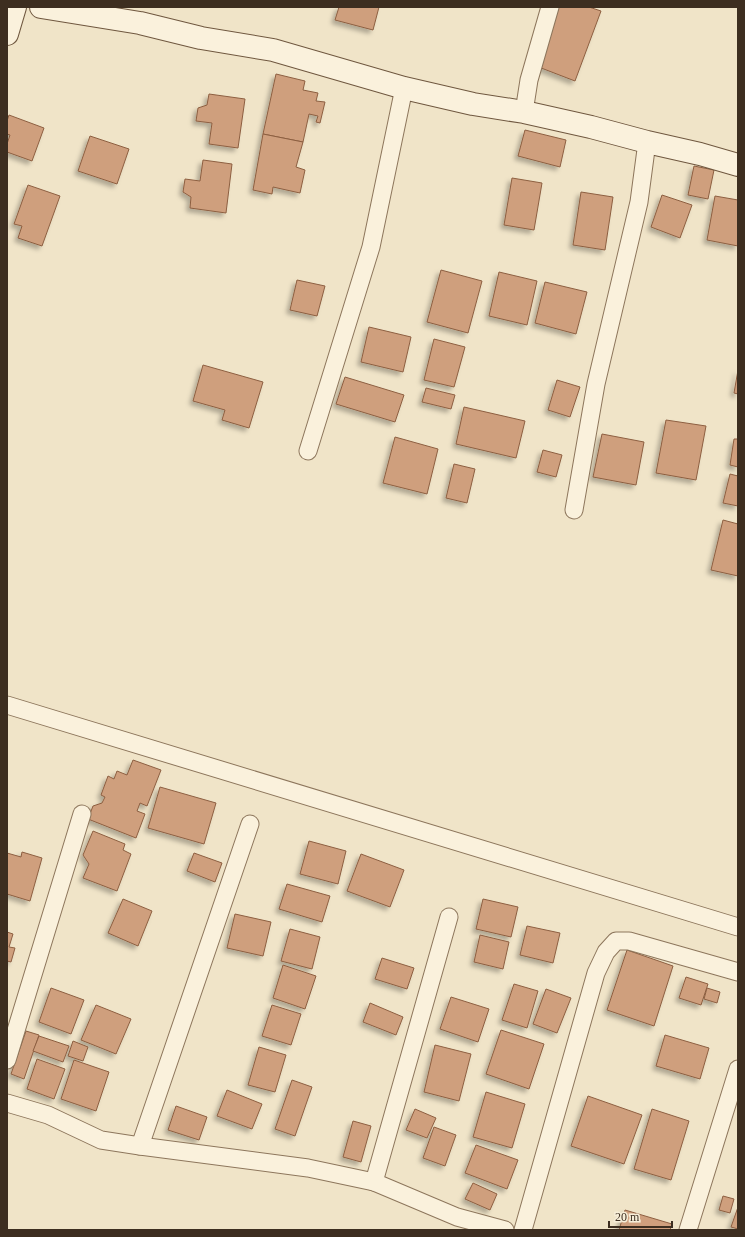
<svg xmlns="http://www.w3.org/2000/svg" width="745" height="1237" font-family="'Times New Roman',serif">
<style>
.building{fill:#cf9f7d;stroke:#8d5f41;filter:url(#shadow)}
.lines{fill:none;stroke-linecap:round;stroke-linejoin:round}
.minor-casing{stroke:#8d765c;stroke-width:19}
.secondary-casing{stroke:#6f573f;stroke-width:24}
.minor{stroke:#faf1dc;stroke-width:17}
.secondary{stroke:#faf1dc;stroke-width:22}
</style>
<defs>
<filter id="shadow"><feDropShadow dx="-3.5" dy="3.5" stdDeviation="2" flood-color="#0004"/></filter>
</defs>
<rect width="100%" height="100%" fill="#f0e4c8"/>
<g class="building">
<polygon points="339,7 379,7 373,30 335,20"/>
<polygon points="559,7 589,7 601,11 575,81 536,66"/>
<polygon points="276,74 305,81 303,90 318,93 316,101 325,102 320,123 316,122 318,116 309,114 303,142 263,134"/>
<polygon points="209,94 245,99 238,148 209,144 212,123 196,121 198,108 207,105"/>
<polygon points="9,115 44,128 32,161 7,152 7,144 10,135 7,134 7,121"/>
<polygon points="525,130 566,140 560,167 518,156"/>
<polygon points="263,134 303,142 296,167 305,170 300,193 273,187 272,194 253,190"/>
<polygon points="90,136 129,149 117,184 78,171"/>
<polygon points="203,160 232,164 226,213 190,208 191,197 183,192 185,179 200,181"/>
<polygon points="694,166 714,170 708,199 688,195"/>
<polygon points="512,178 542,183 534,230 504,225"/>
<polygon points="28,185 60,196 42,246 18,238 22,226 14,224"/>
<polygon points="581,192 613,197 605,250 573,245"/>
<polygon points="662,195 692,205 680,238 651,227"/>
<polygon points="715,196 738,200 738,246 707,240"/>
<polygon points="441,270 482,281 468,333 427,322"/>
<polygon points="499,272 537,281 527,325 489,316"/>
<polygon points="297,280 325,286 317,316 290,310"/>
<polygon points="545,282 587,292 576,334 535,323"/>
<polygon points="369,327 411,337 403,372 361,362"/>
<polygon points="434,339 465,347 454,387 424,380"/>
<polygon points="203,365 263,382 249,428 222,420 225,410 193,401"/>
<polygon points="738,370 738,394 734,393"/>
<polygon points="345,377 404,395 395,422 336,404"/>
<polygon points="557,380 580,387 570,417 548,410"/>
<polygon points="426,388 455,395 451,409 422,402"/>
<polygon points="464,407 525,421 516,458 456,444"/>
<polygon points="666,420 706,426 696,480 656,473"/>
<polygon points="602,434 644,442 636,485 593,477"/>
<polygon points="395,437 438,449 427,494 383,483"/>
<polygon points="734,439 738,439 738,467 730,465"/>
<polygon points="543,450 562,455 556,477 537,472"/>
<polygon points="454,464 475,469 467,503 446,498"/>
<polygon points="730,474 738,476 738,506 723,503"/>
<polygon points="723,520 738,524 738,576 711,570"/>
<polygon points="133,760 161,770 147,806 140,803 137,811 145,814 136,838 88,819 93,806 102,803 105,797 101,795 108,776 114,779 117,771 127,775"/>
<polygon points="160,787 216,803 204,844 148,828"/>
<polygon points="93,831 125,844 123,850 131,854 117,891 83,878 89,864 83,855"/>
<polygon points="309,841 346,851 338,884 300,874"/>
<polygon points="22,852 42,858 30,901 7,894 7,853 21,857"/>
<polygon points="194,853 222,863 215,882 187,871"/>
<polygon points="361,854 404,870 390,907 347,891"/>
<polygon points="287,884 330,896 322,922 279,909"/>
<polygon points="123,899 152,911 138,946 108,933"/>
<polygon points="483,899 518,907 511,937 476,929"/>
<polygon points="235,914 271,922 263,956 227,948"/>
<polygon points="527,926 560,933 553,963 520,955"/>
<polygon points="290,929 320,937 312,969 281,961"/>
<polygon points="7,932 13,934 9,947 15,948 11,962 7,961"/>
<polygon points="480,935 509,942 503,969 474,962"/>
<polygon points="627,950 673,966 654,1026 607,1010"/>
<polygon points="382,958 414,968 407,989 375,979"/>
<polygon points="283,965 316,976 305,1009 273,998"/>
<polygon points="686,977 708,984 701,1005 679,998"/>
<polygon points="514,984 538,991 527,1028 502,1020"/>
<polygon points="51,988 84,1000 71,1034 39,1022"/>
<polygon points="707,988 720,992 717,1003 704,999"/>
<polygon points="546,989 571,998 557,1033 533,1024"/>
<polygon points="451,997 489,1009 478,1042 440,1029"/>
<polygon points="370,1003 403,1017 396,1035 363,1022"/>
<polygon points="96,1005 131,1019 116,1054 81,1040"/>
<polygon points="272,1005 301,1014 291,1045 262,1036"/>
<polygon points="501,1030 544,1044 529,1089 486,1074"/>
<polygon points="26,1031 39,1035 24,1079 11,1074"/>
<polygon points="665,1035 709,1048 700,1079 656,1066"/>
<polygon points="39,1036 69,1046 63,1062 33,1051"/>
<polygon points="73,1041 88,1047 83,1061 68,1056"/>
<polygon points="435,1045 471,1054 459,1101 424,1092"/>
<polygon points="259,1047 286,1055 275,1092 248,1085"/>
<polygon points="37,1059 65,1069 54,1099 27,1089"/>
<polygon points="74,1060 109,1072 96,1111 61,1099"/>
<polygon points="292,1080 312,1087 295,1136 275,1129"/>
<polygon points="227,1090 262,1104 252,1129 217,1116"/>
<polygon points="486,1092 525,1104 512,1148 473,1137"/>
<polygon points="588,1096 642,1115 624,1164 571,1146"/>
<polygon points="176,1106 207,1117 199,1140 168,1130"/>
<polygon points="415,1109 436,1118 427,1138 406,1130"/>
<polygon points="652,1109 689,1121 671,1180 634,1169"/>
<polygon points="353,1121 371,1126 361,1162 343,1157"/>
<polygon points="434,1127 456,1135 445,1166 423,1158"/>
<polygon points="476,1145 518,1160 507,1189 465,1173"/>
<polygon points="473,1183 497,1194 490,1210 465,1199"/>
<polygon points="723,1196 734,1199 730,1213 719,1210"/>
<polygon points="738,1207 738,1229 731,1227"/>
<polygon points="625,1210 672,1224 670,1230 619,1230"/>
</g>
<g class="lines">
<g class="minor-casing">
<g id="minor">
<polyline points="524,112 529,80 550,7"/>
<polyline points="308,451 371,247 404,88"/>
<polyline points="574,510 596,384 639,202 647,142"/>
<polyline points="7,705 738,927"/>
<polyline points="7,1060 82,814"/>
<polyline points="7,1103 48,1115 101,1140 140,1146 308,1168 374,1182 457,1217 505,1230"/>
<polyline points="140,1146 250,824"/>
<polyline points="374,1182 449,917"/>
<polyline points="523,1230 596,973 606,952 616,941 629,941 738,972"/>
<polyline points="688,1230 738,1069"/>
</g>
</g>
<g class="secondary-casing">
<g id="secondary">
<polyline points="41,7 140,23 201,38 273,50 404,88 473,104 524,112 591,127 647,142 700,154 738,165"/>
<polyline points="7,34 15,7"/>
</g>
</g>
<use href="#minor" class="minor"/>
<use href="#secondary" class="secondary"/>
</g>
<rect width="745" height="1237" fill="none" stroke="#3d2e20" stroke-width="16"/>
<path d="M609 1221v6h63v-6" fill="none" stroke="#3d2e20" stroke-width="2"/>
<text x="615" y="1221" font-size="12" fill="#3d2e20" stroke="#f7eed8" stroke-width="3" paint-order="stroke">20 m</text>
</svg>
